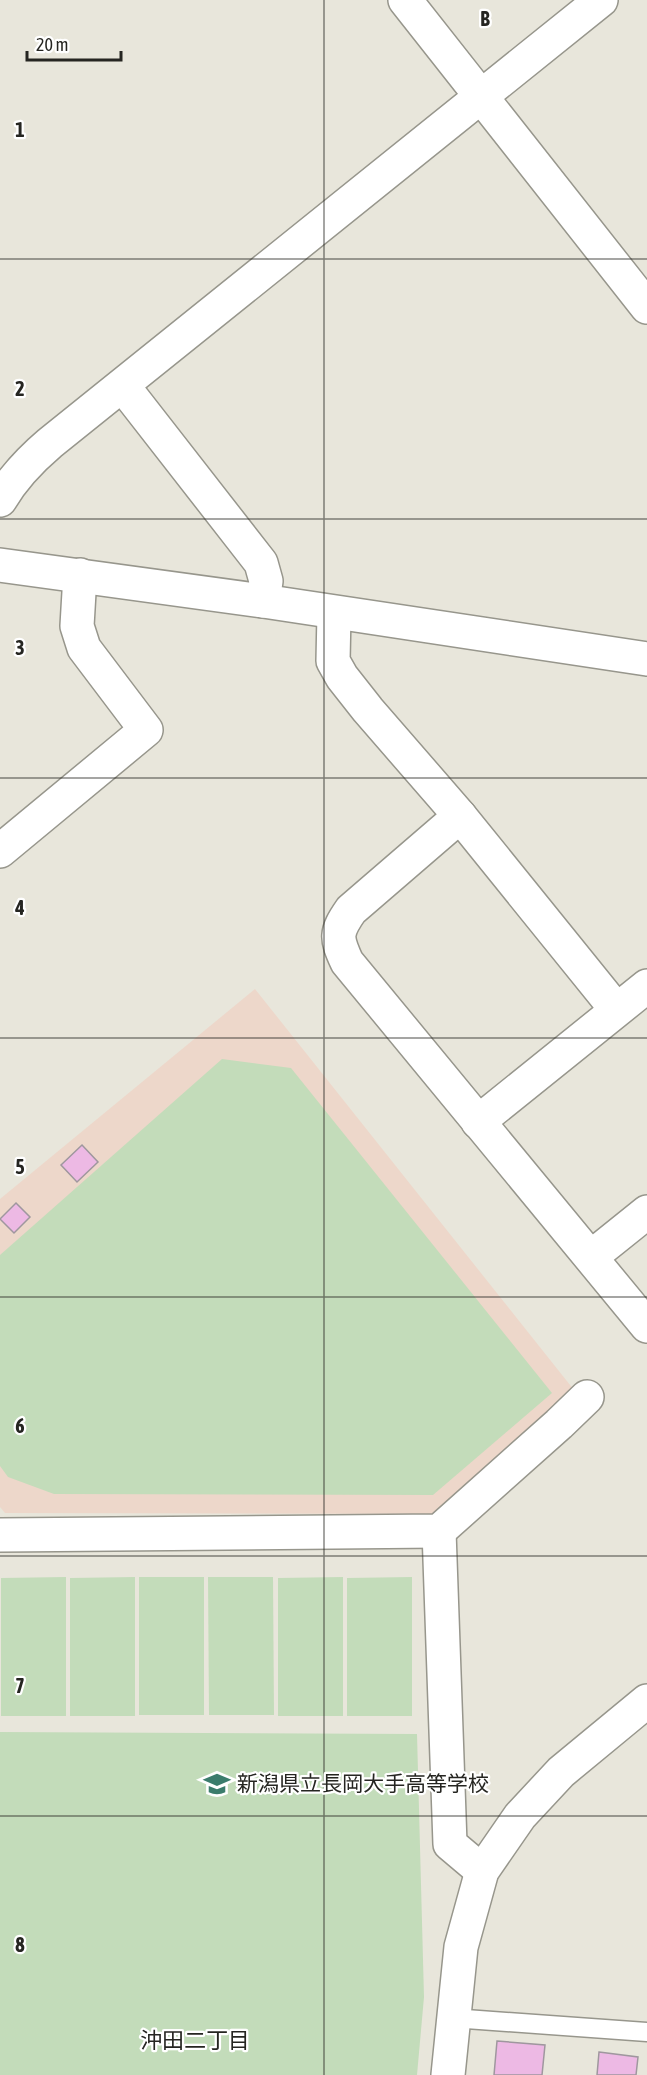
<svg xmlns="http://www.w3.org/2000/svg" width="647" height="2075" font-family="'Asap Condensed','Noto Sans JP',sans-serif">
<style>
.education{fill:#edd7ca}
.green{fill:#c3dcba}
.building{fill:#edb9e4;stroke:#9f979e;stroke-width:1.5}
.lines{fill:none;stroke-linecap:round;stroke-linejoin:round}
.lane-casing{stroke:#97968c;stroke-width:21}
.street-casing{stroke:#97968c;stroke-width:36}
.secondary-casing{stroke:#97968c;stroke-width:36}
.lane{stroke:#fff;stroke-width:18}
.street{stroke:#fff;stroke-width:33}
.secondary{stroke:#fff;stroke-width:33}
.grid{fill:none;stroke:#252521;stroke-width:1.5;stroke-opacity:0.55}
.labels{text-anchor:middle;stroke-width:4.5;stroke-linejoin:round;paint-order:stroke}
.poi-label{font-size:21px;fill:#252521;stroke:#fff;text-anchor:start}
.neighbourhood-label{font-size:22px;fill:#252521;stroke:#fff}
.grid-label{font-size:20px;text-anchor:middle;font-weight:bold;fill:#252521;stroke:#fff;stroke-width:4.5;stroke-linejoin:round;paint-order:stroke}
</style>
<rect width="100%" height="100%" fill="#e8e6db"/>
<polygon class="education" points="255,989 578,1395 440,1514 5,1513 0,1507 0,1199"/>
<g class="green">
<polygon points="222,1059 291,1068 552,1393 433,1495 54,1494 8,1477 0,1466 0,1255"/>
<polygon points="66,1577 66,1716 1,1716 1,1578"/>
<polygon points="135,1577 135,1716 70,1716 70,1578"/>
<rect x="139" y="1577" width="65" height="138"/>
<polygon points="208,1577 273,1577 274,1715 209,1715"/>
<polygon points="343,1577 343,1716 278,1716 278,1578"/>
<polygon points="412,1577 412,1716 347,1716 347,1578"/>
<polygon points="0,1732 417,1734 424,1997 417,2075 0,2075"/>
</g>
<g class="building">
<polygon points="82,1145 98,1162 77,1182 61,1165"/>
<polygon points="16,1203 30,1217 14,1233 0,1219"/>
<polygon points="497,2041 545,2045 542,2075 494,2075"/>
<polygon points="599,2052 638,2057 636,2075 597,2075"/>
</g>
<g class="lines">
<g class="lane-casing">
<polyline id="lane" points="452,2018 647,2032"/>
</g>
<g class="street-casing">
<g id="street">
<polyline points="405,0 647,307"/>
<polyline points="123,386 261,563 266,581 263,601"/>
<path d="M0,500c13,-22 30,-40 50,-57l551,-443"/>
<polyline points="334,613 333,661 342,677 368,710 460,816 616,1009"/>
<path d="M460,816l-109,94c-16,23 -15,28 -4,52l300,364"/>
<polyline points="0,851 146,730 84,648 77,626 80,575"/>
<polyline points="478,1122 647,986"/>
<polyline points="591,1257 647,1212"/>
<polyline points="439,1531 450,1844 482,1871"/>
<polyline points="0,1535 439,1531 559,1424 587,1397"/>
<polyline points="448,2075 461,1947 482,1871 520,1816 561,1772 647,1701"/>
</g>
</g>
<g class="secondary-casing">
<polyline id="secondary" points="0,565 263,601 647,659"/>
</g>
<use href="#lane" class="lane"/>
<use href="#street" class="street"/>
<use href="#secondary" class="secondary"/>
</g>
<path class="grid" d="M324,0v2075M0,259h647M0,519h647M0,778h647M0,1038h647M0,1297h647M0,1556h647M0,1816h647"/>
<defs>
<g id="school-bare" transform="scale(2.07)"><path d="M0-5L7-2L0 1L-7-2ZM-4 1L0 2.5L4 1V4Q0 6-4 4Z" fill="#3b7c6c" stroke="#fff" stroke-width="2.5" paint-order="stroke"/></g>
</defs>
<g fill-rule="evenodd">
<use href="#school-bare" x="217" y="1784"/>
</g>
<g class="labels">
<g class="poi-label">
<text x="237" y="1791">新潟県立長岡大手高等学校</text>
</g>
<g class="neighbourhood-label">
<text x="195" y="2048">沖田二丁目</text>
</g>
</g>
<g class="grid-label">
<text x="485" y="26">B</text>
<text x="20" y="137">1</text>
<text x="20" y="396">2</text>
<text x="20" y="655">3</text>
<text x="20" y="915">4</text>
<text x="20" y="1174">5</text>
<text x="20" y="1433">6</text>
<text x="20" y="1693">7</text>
<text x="20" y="1952">8</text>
</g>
<path d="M27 51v9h94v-9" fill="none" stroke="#252521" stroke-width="3"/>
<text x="36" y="51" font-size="18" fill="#252521" stroke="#ffffff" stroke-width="4.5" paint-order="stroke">20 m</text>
</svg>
